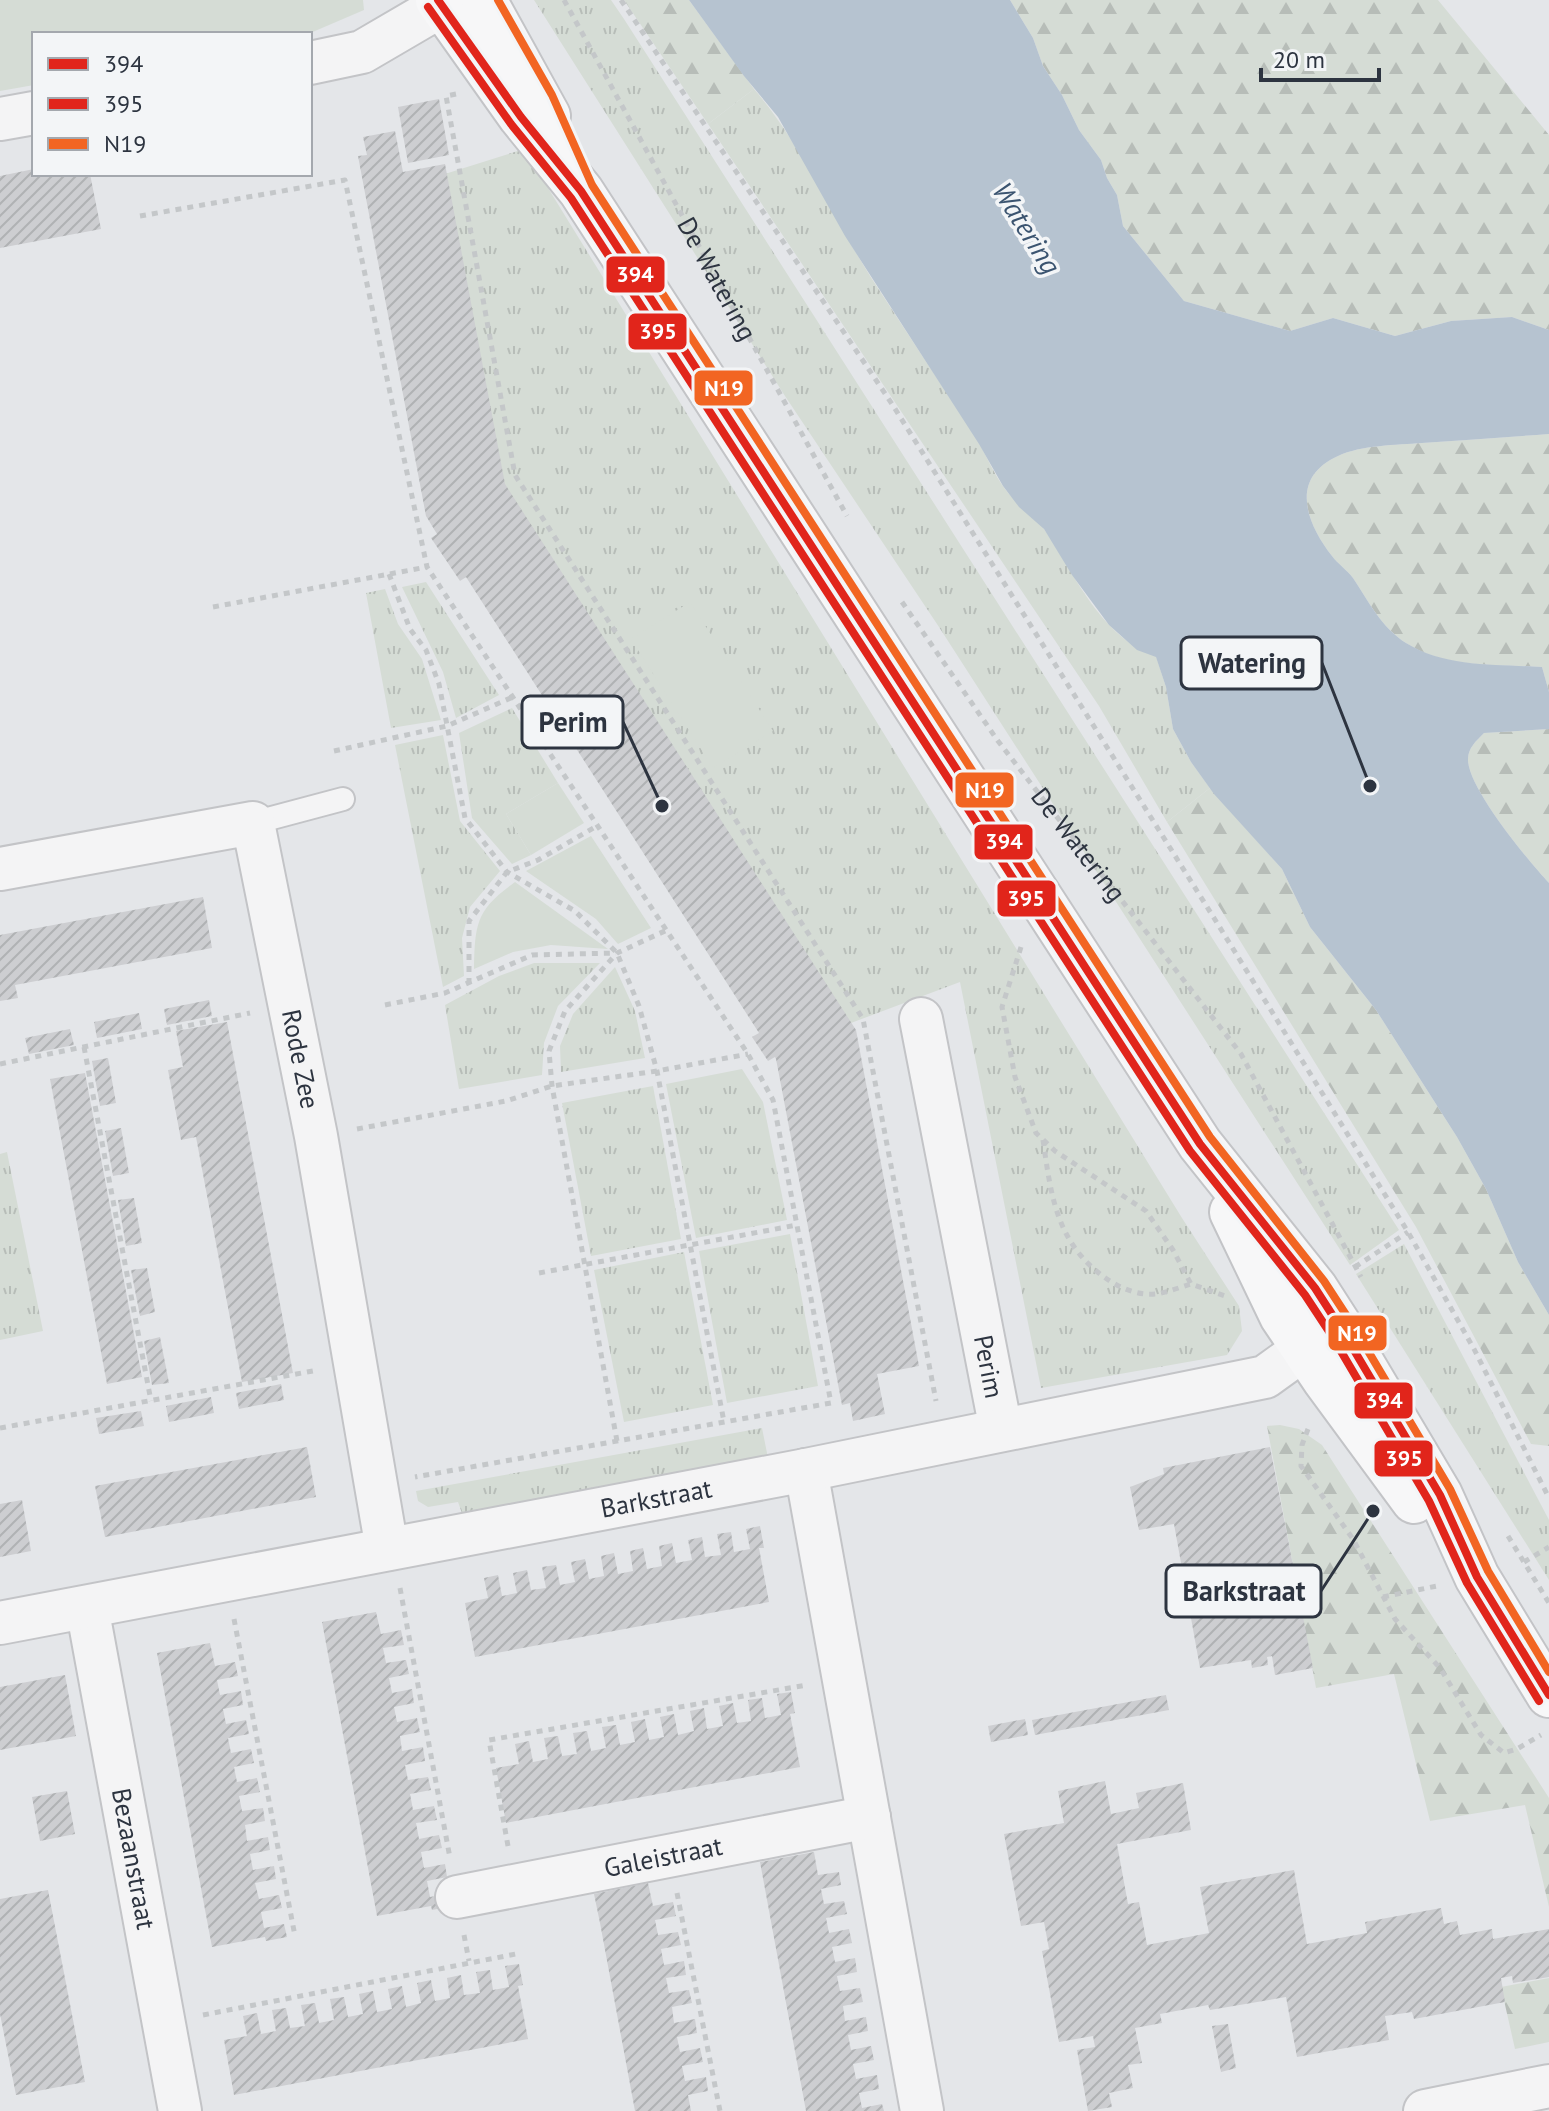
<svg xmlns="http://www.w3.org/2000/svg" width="1549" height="2111" font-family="'PT Sans',sans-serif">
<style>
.grass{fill:url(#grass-tufts)}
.forest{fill:url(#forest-firs)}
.green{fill:#d5dcd5}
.water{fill:#b6c3d0}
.building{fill:url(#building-hatch)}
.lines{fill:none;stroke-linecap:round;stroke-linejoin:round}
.service-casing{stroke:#c3c4c7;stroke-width:26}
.minor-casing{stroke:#c3c4c7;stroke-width:46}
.secondary-casing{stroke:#c3c4c7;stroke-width:48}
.path{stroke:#c4c7c9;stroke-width:5;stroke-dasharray:6 6;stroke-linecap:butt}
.service{stroke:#f4f4f5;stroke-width:22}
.minor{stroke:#f4f4f5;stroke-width:42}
.secondary{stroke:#f7f7f8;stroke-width:44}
.bus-1-casing{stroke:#f3f5f7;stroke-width:14}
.bus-2-casing{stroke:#f3f5f7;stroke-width:14}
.bus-3-casing{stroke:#f3f5f7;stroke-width:14}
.bus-1{stroke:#e1251b;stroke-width:8}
.bus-2{stroke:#e1251b;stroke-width:8}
.bus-3{stroke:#f26522;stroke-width:8}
.labels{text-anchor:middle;stroke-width:7;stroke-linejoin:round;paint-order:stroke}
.street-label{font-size:26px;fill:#2d3440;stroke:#f3f5f7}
.water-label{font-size:28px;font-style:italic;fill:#3b5470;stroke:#f3f5f7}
.leader{fill:none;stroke:#2d3440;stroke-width:3}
.callout-dot{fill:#2d3440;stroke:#f3f5f7;stroke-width:3}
.callout{fill:#f3f5f7;stroke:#2d3440;stroke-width:3}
.callout-label{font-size:28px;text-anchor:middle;font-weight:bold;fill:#2d3440}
.line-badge{stroke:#f3f5f7;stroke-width:3}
.badge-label{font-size:22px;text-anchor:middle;font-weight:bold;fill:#fff}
</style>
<defs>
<pattern id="grass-tufts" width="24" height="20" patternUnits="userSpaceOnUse" patternTransform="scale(2)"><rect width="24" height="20" fill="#d5dcd5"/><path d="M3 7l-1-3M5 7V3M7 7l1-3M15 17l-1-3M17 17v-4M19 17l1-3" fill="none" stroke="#b7bdb8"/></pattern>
<pattern id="forest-firs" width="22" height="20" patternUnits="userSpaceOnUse" patternTransform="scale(2)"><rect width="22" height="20" fill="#d5dcd5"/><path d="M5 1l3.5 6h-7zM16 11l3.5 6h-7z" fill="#b7bdb8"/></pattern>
<pattern id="building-hatch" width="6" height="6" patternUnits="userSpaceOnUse" patternTransform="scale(2)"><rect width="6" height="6" fill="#cdced1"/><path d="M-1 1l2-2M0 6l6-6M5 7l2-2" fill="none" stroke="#b0b2b4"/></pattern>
</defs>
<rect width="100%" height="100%" fill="#e4e6e9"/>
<g class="grass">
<polygon points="534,0 611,0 624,19 1399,1230 1350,1265 939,627 785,396"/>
<path d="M754,89c49,57 78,127 118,190 35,54 71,108 106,162 9,16 16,33 27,48 12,16 31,27 41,43 30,45 56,106 110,124l10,31 7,42 18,33 19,26 -43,34 -68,-116 -391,-582z"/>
<polygon points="524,149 1182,1218 1239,1306 1242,1331 1227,1355 1041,1388 960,982 843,1026 485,472 429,179"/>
<polygon points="426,582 499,695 456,718 443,672 402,587"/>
<polygon points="385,589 398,624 422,659 441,720 391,728 366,593"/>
<polygon points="512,708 558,783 506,814 531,855 512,864 472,818 459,733"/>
<polygon points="443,735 460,821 500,871 470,907 462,938 464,976 443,987 395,745"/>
<polygon points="534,963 600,963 558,1006 544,1043 542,1075 459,1089 445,1005 499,976"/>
<polygon points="615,967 635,1011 645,1058 561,1072 560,1046 573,1014"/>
<polygon points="742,1069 763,1102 787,1220 696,1238 666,1084"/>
<polygon points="653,1086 681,1239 591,1256 562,1103"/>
<polygon points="7,1152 43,1331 0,1340 0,1154"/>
<polygon points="790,1234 818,1386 727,1403 699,1251"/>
<polygon points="1404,1244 1549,1520 1549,1580 1356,1274"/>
<polygon points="684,1252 713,1405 624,1422 594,1270"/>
<polygon points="762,1428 768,1458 463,1516 458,1502 428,1507 418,1501 416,1491"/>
</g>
<g class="forest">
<polygon points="624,0 689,0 754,89 708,124"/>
<polygon points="1010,0 1438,0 1549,135 1549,330 1512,317 1451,321 1395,336 1333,318 1290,331 1184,301 1123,226 1117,195 1107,178 1101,160 1079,130 1062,95 1043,66 1033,38"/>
<path d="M1549,434v258l-7,-25c-45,-3 -97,2 -136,-24 -25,-16 -37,-41 -53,-65 -6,-8 -15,-14 -21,-22 -26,-33 -43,-78 6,-100 23,-11 59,-11 84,-13 42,-3 85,-6 127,-9z"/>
<path d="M1549,729v154c-20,-21 -82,-96 -81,-124 0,-11 8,-18 16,-26z"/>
<polygon points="1210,788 1282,869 1310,927 1376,1010 1457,1137 1486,1189 1518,1262 1549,1315 1549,1446 1531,1444 1416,1227 1167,822"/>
<polygon points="1280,1425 1299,1429 1322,1445 1549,1798 1549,1907 1525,1805 1430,1821 1394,1674 1316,1688 1267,1426"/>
<polygon points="1549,1978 1549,2042 1515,2049 1501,1987"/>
</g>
<g class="green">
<polygon points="0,0 363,0 364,10 308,34 34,34 34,85 0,91"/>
<polygon points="690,602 773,731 713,768 631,639"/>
<polygon points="558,783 584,823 531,855 506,814"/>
<polygon points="591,836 651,928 618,944 596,919 526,871"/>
<path d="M515,882l93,67 -57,-4 -38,7 -39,17c1,-46 2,-59 41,-87z"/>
</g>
<path class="water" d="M689,0h321l23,38 10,28 19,29 17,35 22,30 6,18 10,17 6,31 61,75 106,30 43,-13 62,18 56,-15 61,-4 37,13v104c-42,3 -85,6 -127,9 -25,2 -61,2 -84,13 -49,22 -32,67 -6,100 6,8 15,14 21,22 16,24 28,49 53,65 40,25 92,21 136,24l7,25v37l-65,4c-8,8 -16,15 -16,26 -1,28 61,103 81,124v432l-31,-53 -32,-73 -29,-52 -81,-127 -66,-83 -28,-58 -68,-75 -23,-32 -18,-33 -7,-42 -10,-30 -19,-7 -28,-25 -37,-50 -28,-46 -25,-22 -16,-21 -24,-42 -134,-208 -67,-119 -34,-41z"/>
<g class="building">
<polygon points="439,99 449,155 408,163 398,107"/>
<polygon points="395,131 403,172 445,164 505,484 856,1030 919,1366 877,1374 885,1414 853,1421 850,1403 842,1405 776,1059 775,1057 768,1061 752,1037 759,1033 466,577 460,581 431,538 437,534 426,516 358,156 367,155 363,137"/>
<polygon points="34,169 34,174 90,174 101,229 0,248 0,176"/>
<polygon points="203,897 212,948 15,985 18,998 0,1001 0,935"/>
<polygon points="209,1000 212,1016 167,1025 164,1009"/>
<polygon points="139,1013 142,1029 97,1038 94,1022"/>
<polygon points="227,1022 293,1373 242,1382 196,1137 181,1140 168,1070 183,1067 176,1031"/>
<polygon points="70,1029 74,1045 29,1054 25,1038"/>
<polygon points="108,1058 116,1103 100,1106 92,1061"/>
<polygon points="85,1073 142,1377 107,1384 50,1079"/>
<polygon points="121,1128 129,1173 113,1176 105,1131"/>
<polygon points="134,1198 142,1243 126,1246 118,1200"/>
<polygon points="147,1268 155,1312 140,1316 131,1270"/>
<polygon points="160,1337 169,1383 152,1385 144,1341"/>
<polygon points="281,1384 284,1400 239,1409 236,1393"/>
<polygon points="211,1397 214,1413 169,1422 166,1406"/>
<polygon points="141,1411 144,1426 99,1434 96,1418"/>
<polygon points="307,1447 316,1497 105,1537 95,1486"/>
<polygon points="1270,1447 1313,1668 1275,1675 1272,1656 1267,1657 1268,1665 1252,1668 1251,1660 1200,1668 1174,1524 1139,1530 1130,1487 1164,1474 1163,1468"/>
<polygon points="22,1500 31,1551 0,1557 0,1504"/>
<polygon points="760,1526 764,1548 759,1548 769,1602 475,1657 465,1603 488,1598 484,1578 498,1575 502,1596 517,1593 513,1573 527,1570 531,1590 546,1588 542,1567 556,1565 560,1585 575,1582 571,1562 585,1559 589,1579 604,1576 601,1556 614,1553 618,1574 633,1571 630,1551 643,1548 647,1569 662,1566 659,1546 672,1543 676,1563 692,1560 688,1540 702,1537 705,1557 721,1555 717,1534 731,1532 734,1552 750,1549 746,1529"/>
<polygon points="376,1612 381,1634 401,1630 404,1645 383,1648 386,1663 406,1660 409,1674 389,1678 392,1693 412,1689 414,1703 394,1707 397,1722 417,1718 420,1732 400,1736 402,1751 423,1747 425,1761 405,1765 408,1780 428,1777 431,1790 410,1794 413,1810 434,1806 437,1820 416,1823 419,1839 439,1835 442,1848 421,1852 424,1868 445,1864 447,1877 427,1881 430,1897 450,1893 453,1906 432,1910 431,1906 377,1916 322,1622"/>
<polygon points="210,1643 215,1666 235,1662 238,1676 217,1680 220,1695 241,1691 243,1705 223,1709 226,1724 246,1720 249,1734 228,1738 231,1753 251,1749 254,1763 234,1767 237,1782 257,1778 260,1792 239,1796 242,1811 263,1808 265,1821 245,1825 247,1841 268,1837 270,1850 250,1854 253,1870 274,1866 276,1879 255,1883 259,1899 279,1895 282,1908 261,1912 264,1928 284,1924 287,1937 266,1941 265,1937 212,1947 157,1653"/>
<polygon points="65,1675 76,1736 0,1750 0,1687"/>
<polygon points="791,1692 795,1713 790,1714 800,1767 506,1823 496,1768 519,1764 515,1744 529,1741 533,1762 548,1759 544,1738 558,1736 562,1756 577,1754 573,1733 587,1731 591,1751 606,1748 602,1727 616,1725 620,1745 635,1742 631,1722 645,1719 649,1740 664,1737 660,1717 674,1714 678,1735 694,1731 690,1711 704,1708 707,1729 723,1726 719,1706 733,1703 737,1723 751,1721 748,1700 762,1698 765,1718 781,1715 777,1694"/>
<polygon points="1166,1695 1169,1710 1035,1735 1032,1720"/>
<polygon points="1025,1719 1028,1735 991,1742 988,1726"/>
<polygon points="1105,1781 1111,1814 1139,1808 1136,1793 1183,1783 1191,1830 1117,1844 1128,1904 1139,1902 1147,1945 1209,1933 1200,1887 1294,1870 1307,1944 1367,1933 1365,1922 1441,1908 1444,1924 1457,1921 1460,1935 1492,1929 1493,1939 1549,1929 1549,1977 1513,1983 1512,1976 1501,1978 1505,2002 1414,2019 1412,2012 1385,2016 1389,2040 1297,2057 1286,1997 1210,2010 1208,2005 1160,2014 1162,2023 1135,2028 1142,2063 1128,2065 1133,2088 1109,2093 1112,2107 1088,2111 1077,2050 1095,2047 1093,2036 1059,2042 1042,1951 1049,1949 1044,1922 1021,1926 1004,1834 1064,1823 1058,1791"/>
<polygon points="67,1791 75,1834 40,1841 32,1797"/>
<polygon points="814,1852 818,1875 839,1872 841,1885 821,1889 824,1904 844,1901 847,1914 826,1918 829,1933 849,1929 852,1943 832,1947 835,1962 855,1958 857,1972 837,1976 840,1991 860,1988 863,2002 843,2006 845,2021 866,2017 868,2031 848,2035 851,2050 871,2046 874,2060 853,2064 856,2079 877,2075 879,2089 859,2093 862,2108 882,2104 884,2111 806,2111 760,1862"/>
<polygon points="648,1883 653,1906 673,1902 676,1916 655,1920 658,1935 678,1932 681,1945 661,1949 664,1965 684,1961 686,1975 666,1978 669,1993 689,1990 692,2003 672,2007 674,2023 695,2019 697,2033 677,2037 680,2052 700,2048 703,2062 682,2066 685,2081 706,2077 708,2091 688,2095 691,2111 635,2111 600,1923 594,1894"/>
<polygon points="48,1890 85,2082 16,2095 0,2014 0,1899"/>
<polygon points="519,1964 523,1985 518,1986 528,2039 234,2095 224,2040 247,2036 243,2016 257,2013 261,2034 276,2031 272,2010 286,2008 290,2028 305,2026 301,2005 315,2003 319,2023 334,2020 330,1999 344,1997 348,2017 363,2014 359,1994 373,1991 377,2012 392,2009 388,1989 402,1986 406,2007 421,2003 417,1983 431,1980 435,2001 450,1998 447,1978 461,1975 464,1995 480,1993 476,1972 490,1970 493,1990 509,1987 505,1966"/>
<polygon points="1228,2024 1236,2068 1221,2072 1212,2026"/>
</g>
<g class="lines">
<g class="service-casing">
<polyline id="service" points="253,823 343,799"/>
</g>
<g class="minor-casing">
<g id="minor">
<polyline points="310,63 362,52 451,0"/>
<polyline points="0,119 34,113"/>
<path id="s3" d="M0,869l253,-46 63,313 71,413"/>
<path id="s4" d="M921,1019l80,411"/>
<polyline points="806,1470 922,2111"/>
<path id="s5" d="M87,1607l93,504"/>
<path id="s6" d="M0,1623l806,-153 459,-93 39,-28 30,-16"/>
<path id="s7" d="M457,1897l412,-80"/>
<polyline points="1425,2111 1549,2086"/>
</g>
</g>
<g class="secondary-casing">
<g id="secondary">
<polyline points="438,0 521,117 581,191 1200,1144 1315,1288 1342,1330 1440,1495 1477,1577 1549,1695"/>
<polyline points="484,0 548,116"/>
<polyline points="1232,1212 1282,1316 1325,1380 1414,1501"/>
</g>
</g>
<g class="path">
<path id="s1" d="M564,0l283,516"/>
<polyline points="621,0 892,404 1214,918 1408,1232 1474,1349 1549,1498"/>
<polyline points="456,94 446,96 515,475 863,1019 936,1401"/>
<polyline points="140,216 345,180 427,567 748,1054 773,1100 831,1403 415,1477"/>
<polyline points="389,574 410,629 426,650 439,684 465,818 507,872 575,911 617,953 639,1006 657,1071 724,1422"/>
<path id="s2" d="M902,602l96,139 243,313 120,223"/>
<polyline points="213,607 427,567"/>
<polyline points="334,751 447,726 513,697"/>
<polyline points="1021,947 1002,1007 1015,1077 1036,1133 1055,1151 1146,1211 1173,1250 1191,1284 1228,1297"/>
<polyline points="469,984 469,921 507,872 538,860 597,826"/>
<polyline points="385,1005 445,993 532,955 616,953"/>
<polyline points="84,1047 151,1401"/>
<polyline points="0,1064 250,1013"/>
<polyline points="357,1129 506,1101 552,1086 657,1071 748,1054"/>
<path d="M1043,1140c8,55 13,102 61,137 14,10 33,19 51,17 12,-1 25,-7 36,-10"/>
<polyline points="1355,1267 1408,1232"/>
<polyline points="539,1273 797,1225"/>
<polyline points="0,1428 318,1370"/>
<polyline points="1308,1429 1302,1445 1301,1466 1353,1539 1395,1619 1440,1668 1481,1735 1504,1753 1517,1749 1541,1735"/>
<polyline points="617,1441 552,1086 549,1051 565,1011 617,953 667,930"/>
<polyline points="1508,1536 1549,1603"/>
<polyline points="1524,1562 1549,1547"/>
<polyline points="400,1588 450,1858"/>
<polyline points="1383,1597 1437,1586"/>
<polyline points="234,1619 295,1936"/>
<polyline points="508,1846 489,1740 807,1685"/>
<polyline points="677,1893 720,2111"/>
<polyline points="464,1935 469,1961"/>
<polyline points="203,2015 516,1954"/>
</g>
<use href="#service" class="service"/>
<use href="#minor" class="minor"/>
<use href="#secondary" class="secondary"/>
<g class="bus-1-casing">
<polyline id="bus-1" points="438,0 521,117 581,191 1200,1144 1315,1288 1342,1330 1440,1495 1477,1577 1549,1695"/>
</g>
<g class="bus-2-casing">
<polyline id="bus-2" points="428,7 511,124 571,198 1190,1151 1305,1295 1332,1336 1429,1501 1467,1583 1539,1701"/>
</g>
<g class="bus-3-casing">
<polyline id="bus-3" points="498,0 552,95 592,185 1210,1137 1324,1281 1352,1324 1450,1489 1488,1571 1549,1672"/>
</g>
<use href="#bus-1" class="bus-1"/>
<use href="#bus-2" class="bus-2"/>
<use href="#bus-3" class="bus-3"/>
</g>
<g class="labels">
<g class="street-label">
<text dy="9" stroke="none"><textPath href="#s1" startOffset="318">De Watering</textPath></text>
<text dy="9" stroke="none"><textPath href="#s2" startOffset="300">De Watering</textPath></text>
<text dy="9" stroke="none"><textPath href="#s3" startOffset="498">Rode Zee</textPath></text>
<text dy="9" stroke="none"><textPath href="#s4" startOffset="354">Perim</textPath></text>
<text dy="9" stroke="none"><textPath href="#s6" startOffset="668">Barkstraat</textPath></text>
<text dy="9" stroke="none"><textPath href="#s7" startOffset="210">Galeistraat</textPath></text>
<text dy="9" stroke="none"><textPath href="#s5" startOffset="256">Bezaanstraat</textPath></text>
</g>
<g class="water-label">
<text transform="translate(1027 228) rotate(58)" y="10">Watering</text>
</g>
</g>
<path class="leader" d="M1370 786L1322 663M662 806L623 722M1373 1511L1321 1591"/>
<g class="callout-dot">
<circle cx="1370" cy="786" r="8"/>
<circle cx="662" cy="806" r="8"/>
<circle cx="1373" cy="1511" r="8"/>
</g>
<g class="callout">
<rect x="1181" y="637" width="141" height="52" rx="8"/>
<rect x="522" y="696" width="101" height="52" rx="8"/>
<rect x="1166" y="1565" width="155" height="52" rx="8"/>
</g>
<g class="callout-label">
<text x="1252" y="673">Watering</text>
<text x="573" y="732">Perim</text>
<text x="1244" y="1601">Barkstraat</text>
</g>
<g class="line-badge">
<rect x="605" y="255" width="61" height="39" rx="8" fill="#e1251b"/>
<rect x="627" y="312" width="61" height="39" rx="8" fill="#e1251b"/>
<rect x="693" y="369" width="61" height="38" rx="8" fill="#f26522"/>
<rect x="954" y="771" width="61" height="38" rx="8" fill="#f26522"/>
<rect x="973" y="823" width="61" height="38" rx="8" fill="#e1251b"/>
<rect x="996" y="879" width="61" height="39" rx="8" fill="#e1251b"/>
<rect x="1327" y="1314" width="61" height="38" rx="8" fill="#f26522"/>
<rect x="1353" y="1381" width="61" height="39" rx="8" fill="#e1251b"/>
<rect x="1373" y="1439" width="61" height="39" rx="8" fill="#e1251b"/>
</g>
<g class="badge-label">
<text x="635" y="282">394</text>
<text x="658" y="339">395</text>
<text x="724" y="396">N19</text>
<text x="985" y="798">N19</text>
<text x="1004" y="849">394</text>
<text x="1026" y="906">395</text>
<text x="1357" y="1341">N19</text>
<text x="1384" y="1408">394</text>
<text x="1404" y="1466">395</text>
</g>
<rect x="32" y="32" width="280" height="144" fill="#f3f5f7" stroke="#a4a8ae" stroke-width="2"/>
<rect x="48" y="58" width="40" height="12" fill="#e1251b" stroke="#a4a8ae" stroke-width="2"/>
<text x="104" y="72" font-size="24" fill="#2d3440">394</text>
<rect x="48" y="98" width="40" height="12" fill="#e1251b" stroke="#a4a8ae" stroke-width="2"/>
<text x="104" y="112" font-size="24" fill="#2d3440">395</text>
<rect x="48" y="138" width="40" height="12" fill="#f26522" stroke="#a4a8ae" stroke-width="2"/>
<text x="104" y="152" font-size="24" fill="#2d3440">N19</text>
<path d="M1261 68v12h118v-12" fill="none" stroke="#2d3440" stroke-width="4"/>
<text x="1273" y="68" font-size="24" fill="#2d3440" stroke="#f3f5f7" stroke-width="6" paint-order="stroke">20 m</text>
</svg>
